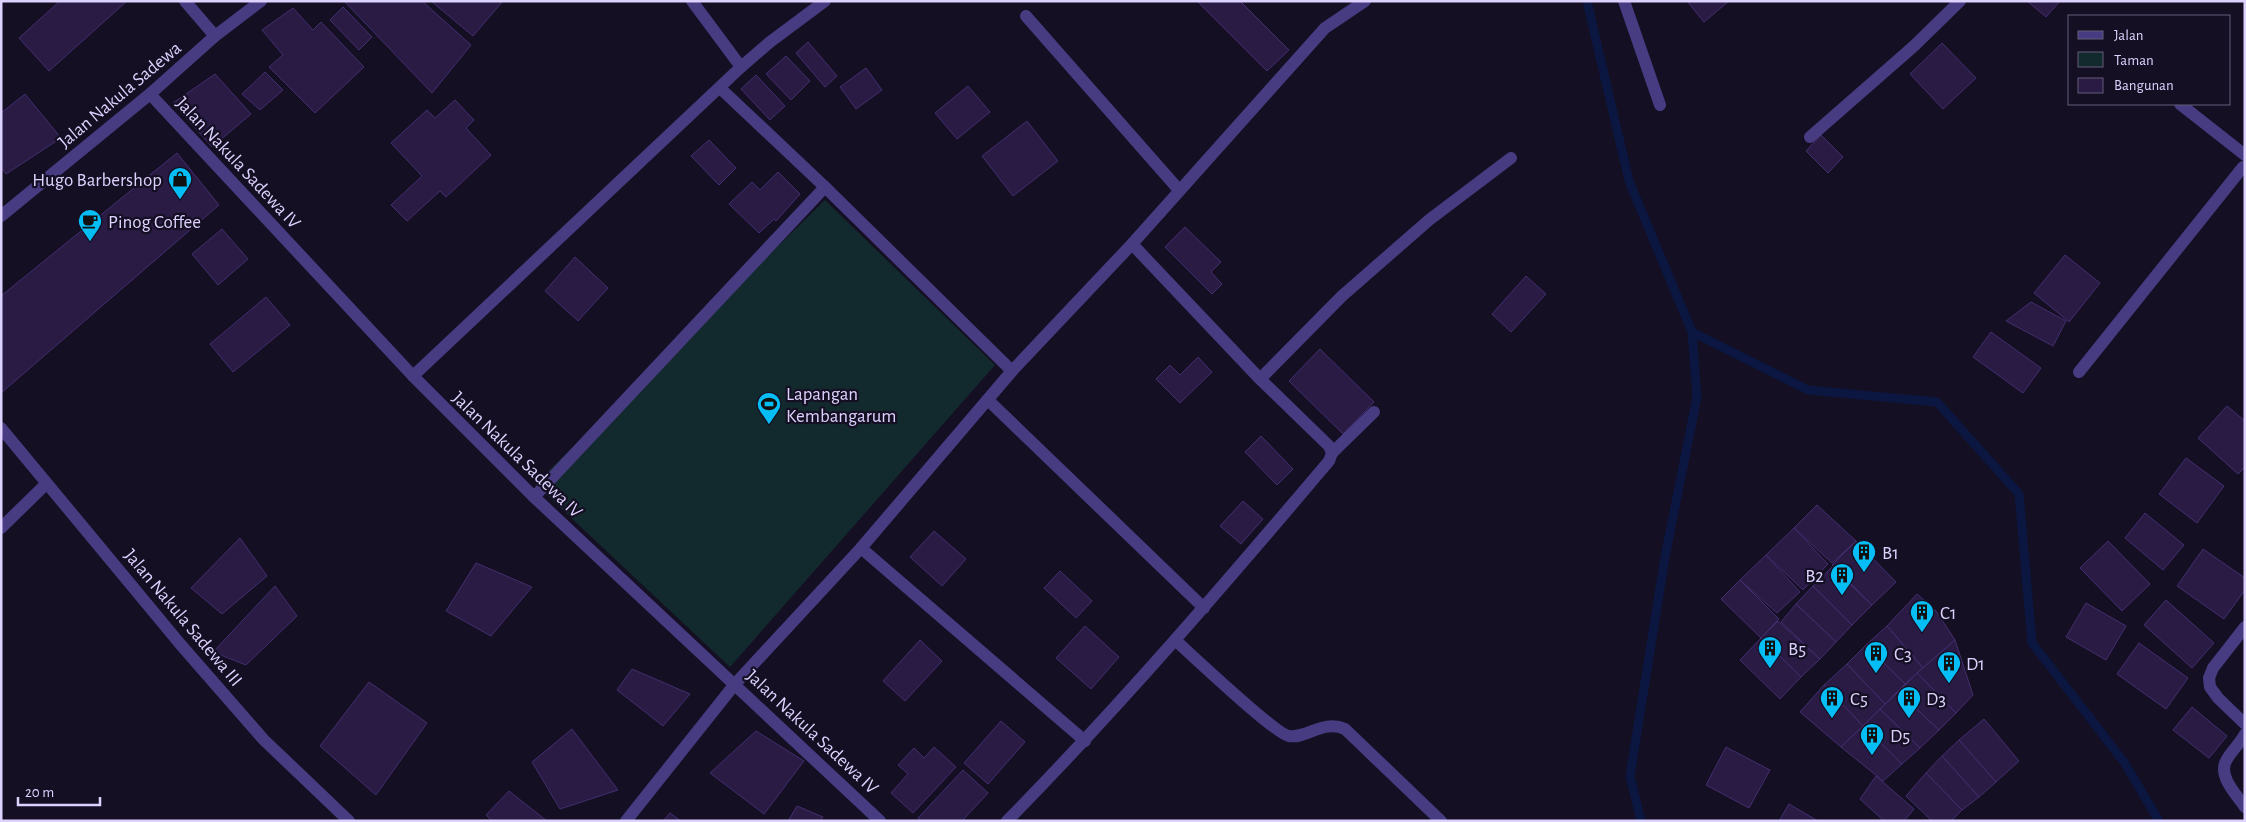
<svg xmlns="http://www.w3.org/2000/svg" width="2246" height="822" font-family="'Alegreya Sans',sans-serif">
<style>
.green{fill:#122a2d}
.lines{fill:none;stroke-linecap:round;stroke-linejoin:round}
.stream{stroke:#0b1740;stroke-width:9}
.building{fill:#291b44;stroke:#432e6f}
.street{stroke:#473b81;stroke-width:12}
.labels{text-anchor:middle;stroke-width:4.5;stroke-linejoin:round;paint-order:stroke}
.street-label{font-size:19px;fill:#ddd2fe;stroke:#150f23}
.poi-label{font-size:19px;fill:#ddd2fe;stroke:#150f23;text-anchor:start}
</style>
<rect width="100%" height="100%" fill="#150f23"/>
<polygon class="green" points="825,200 995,365 730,667 535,484"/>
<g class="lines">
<g class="stream">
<polyline points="1587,1 1629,181 1692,332 1808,390 1937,402 2019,494 2032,643 2124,762 2159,821"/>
<polyline points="1641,821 1630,776 1665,557 1697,397 1692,332"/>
</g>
</g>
<g class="building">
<polygon points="60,1 127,1 49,71 19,38"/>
<polygon points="344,1 422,1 471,45 432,93"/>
<polygon points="431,1 503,1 473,36"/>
<polygon points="1197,1 1240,1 1289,50 1267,71"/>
<polygon points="1687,1 1729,1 1704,22"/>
<polygon points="2027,1 2060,1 2046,17"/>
<polygon points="343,7 372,37 359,50 330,20"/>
<polygon points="293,8 313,30 321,22 364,67 315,113 269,67 283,55 262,30"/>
<polygon points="808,42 837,76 825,87 796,53"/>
<polygon points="1942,43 1976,78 1943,109 1910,74"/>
<polygon points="786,56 810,81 791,100 766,74"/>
<polygon points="866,68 882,90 856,109 840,87"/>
<polygon points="265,72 283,90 260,110 242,94"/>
<polygon points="215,74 251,114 212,147 173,103"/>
<polygon points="756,75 785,106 770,120 741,89"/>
<polygon points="968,86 990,112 957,139 935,113"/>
<polygon points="25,94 61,138 6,174 1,168 1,113"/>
<polygon points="455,100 474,120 466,128 491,155 446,197 440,191 407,221 391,205 422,176 391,143 427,110 435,118"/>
<polygon points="1027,121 1058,161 1013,196 982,156"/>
<polygon points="1821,135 1843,157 1828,173 1806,151"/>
<polygon points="709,140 736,168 719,185 691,156"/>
<polygon points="177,153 219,205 1,393 1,296"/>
<polygon points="778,172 800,194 776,221 774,219 759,233 729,204 752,182 760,190"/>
<polygon points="1185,227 1221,262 1211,272 1222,284 1212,294 1165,247"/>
<polygon points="222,229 248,259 218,285 192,254"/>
<polygon points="2065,255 2100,283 2069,322 2034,293"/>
<polygon points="575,257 608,288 578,321 545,291"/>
<polygon points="1526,276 1546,294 1511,332 1492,314"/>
<polygon points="266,297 290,325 233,372 210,344"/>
<polygon points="2031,302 2066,321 2053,346 2006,321"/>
<polygon points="1991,332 2041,368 2023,393 1973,357"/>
<polygon points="1320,349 1374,402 1343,434 1289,381"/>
<polygon points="1198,357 1212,372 1180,403 1156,379 1170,365 1180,375"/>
<polygon points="2227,406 2245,421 2245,467 2238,474 2198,438"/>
<polygon points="1261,436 1293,469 1277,485 1245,452"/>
<polygon points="2186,458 2224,486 2197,523 2159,494"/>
<polygon points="1243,501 1263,519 1241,544 1220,526"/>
<polygon points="1817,505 1856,541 1832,563 1794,528"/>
<polygon points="2145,513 2184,545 2163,570 2125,538"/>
<polygon points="1794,528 1828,564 1803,590 1766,555"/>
<polygon points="934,531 966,559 942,586 910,557"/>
<polygon points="240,538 267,576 222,614 191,588"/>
<polygon points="1856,541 1896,582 1872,605 1832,565"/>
<polygon points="2108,541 2150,584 2122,611 2080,568"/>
<polygon points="2203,549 2245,578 2245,590 2224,619 2177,586"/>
<polygon points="1766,555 1800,592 1777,613 1740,580"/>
<polygon points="476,563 532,587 491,636 446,611"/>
<polygon points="1832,567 1872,605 1852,625 1813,586"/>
<polygon points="1060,571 1092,601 1076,618 1044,588"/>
<polygon points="1740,580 1779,619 1761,638 1721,599"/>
<polygon points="275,586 297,616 246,665 213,652"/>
<polygon points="1813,586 1852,625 1836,642 1796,604"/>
<polygon points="1917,594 1936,611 1955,640 1923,668 1887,626"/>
<polygon points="2166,600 2214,643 2192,668 2144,625"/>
<polygon points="2086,603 2126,626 2106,660 2066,637"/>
<polygon points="1796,604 1836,642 1820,659 1781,622"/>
<polygon points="1778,621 1820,659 1801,677 1761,638"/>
<polygon points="1085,626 1119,657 1091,689 1056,658"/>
<polygon points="1887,626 1923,668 1905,684 1866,645"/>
<polygon points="1761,638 1801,677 1780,699 1740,660"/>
<polygon points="920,640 942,661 905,701 883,681"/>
<polygon points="1955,640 1973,695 1956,713 1917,673"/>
<polygon points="2139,643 2188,678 2166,709 2117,674"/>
<polygon points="1866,645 1905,684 1885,704 1847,664"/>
<polygon points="1847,664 1885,704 1863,726 1824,685"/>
<polygon points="632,669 690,694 663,726 617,690"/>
<polygon points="1917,673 1956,713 1939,730 1898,692"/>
<polygon points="369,682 427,723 376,795 320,746"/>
<polygon points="1824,685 1863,726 1841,747 1800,712"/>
<polygon points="1898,692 1939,730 1920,748 1880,709"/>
<polygon points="2192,707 2227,736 2209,758 2173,730"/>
<polygon points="1880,709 1920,748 1902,764 1863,726"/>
<polygon points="1984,719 2019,761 1996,782 1959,740"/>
<polygon points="1001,721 1025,742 988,784 964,763"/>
<polygon points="1863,726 1902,764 1883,781 1841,747"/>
<polygon points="572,729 618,790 560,809 532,762"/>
<polygon points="756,731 804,761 764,814 710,773"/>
<polygon points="1959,740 1996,782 1979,797 1942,756"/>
<polygon points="934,747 956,767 913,813 891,793 908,774 898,765 914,748 924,758"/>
<polygon points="1726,747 1770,770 1749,808 1706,785"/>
<polygon points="1942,756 1979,797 1962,810 1926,773"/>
<polygon points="963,770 988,793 962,821 921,821 918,818"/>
<polygon points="1926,773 1962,810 1951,821 1932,821 1906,796"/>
<polygon points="1876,776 1914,809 1904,821 1884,821 1860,799"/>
<polygon points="509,791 547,821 492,821 486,815"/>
<polygon points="1789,804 1818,821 1779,821"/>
<polygon points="797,806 823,817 820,821 788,821"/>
<polygon points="670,813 681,821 663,821"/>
</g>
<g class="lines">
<g class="street">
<polyline points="185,1 215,36"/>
<polyline points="692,1 741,67"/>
<polyline points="1624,1 1660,105"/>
<polyline points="1026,16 1179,190"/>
<polyline points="150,94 413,376 534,497 880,821"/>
<polyline points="2180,104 2245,155"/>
<polyline points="1810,137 1914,46 1960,1"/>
<polyline points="825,187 1012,371"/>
<polyline points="1,216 150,94 215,36 261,1"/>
<polyline points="2079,372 2243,167"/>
<polyline points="413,376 741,67 770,42 825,1"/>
<polyline points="1260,379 1342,296 1429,220 1511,158"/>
<polyline points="988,400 1204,608"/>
<polyline points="1,428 181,645 264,740 349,821"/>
<polyline points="1332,453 1374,412"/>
<polyline points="534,497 825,187 720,88"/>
<polyline points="1,528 46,484"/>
<polyline points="861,548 1085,741"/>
<polyline points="2245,627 2213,668 2209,678 2210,687 2218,698 2245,724"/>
<path d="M1175,640c17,15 100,94 114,96 18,3 34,-17 56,-7l96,92"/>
<path d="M2245,734c-5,10 -14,17 -19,27 -8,15 10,33 19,46"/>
<polyline points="626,821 735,684 861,548 1012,371 1132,244 1325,28 1365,1"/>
<path d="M1007,821c113,-115 218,-237 322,-360l3,-8 -3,-7 -69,-67 -128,-135"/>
</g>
</g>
<defs>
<g id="shop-pin" transform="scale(1.25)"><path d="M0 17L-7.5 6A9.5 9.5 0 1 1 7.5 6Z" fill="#06bef6" stroke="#150f23"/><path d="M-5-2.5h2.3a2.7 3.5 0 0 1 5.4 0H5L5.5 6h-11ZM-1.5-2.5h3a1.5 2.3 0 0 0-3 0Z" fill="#111"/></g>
<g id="cafe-pin" transform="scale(1.25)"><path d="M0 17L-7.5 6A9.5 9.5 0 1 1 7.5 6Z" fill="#06bef6" stroke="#150f23"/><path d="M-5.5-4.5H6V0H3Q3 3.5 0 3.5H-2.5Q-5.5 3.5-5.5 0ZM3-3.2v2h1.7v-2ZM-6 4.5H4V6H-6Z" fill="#111"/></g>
<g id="stadium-pin" transform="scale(1.25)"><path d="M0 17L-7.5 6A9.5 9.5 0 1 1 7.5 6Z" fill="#06bef6" stroke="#150f23"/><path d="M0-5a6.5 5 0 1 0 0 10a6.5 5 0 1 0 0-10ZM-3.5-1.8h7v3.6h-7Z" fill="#111"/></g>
<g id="building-pin" transform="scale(1.25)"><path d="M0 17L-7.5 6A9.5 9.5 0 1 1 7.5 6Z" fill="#06bef6" stroke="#150f23"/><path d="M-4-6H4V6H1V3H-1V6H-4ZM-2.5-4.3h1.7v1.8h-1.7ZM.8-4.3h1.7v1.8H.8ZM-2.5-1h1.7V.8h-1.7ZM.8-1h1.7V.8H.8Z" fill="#111"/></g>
</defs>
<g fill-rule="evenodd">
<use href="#shop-pin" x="180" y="179"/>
<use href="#cafe-pin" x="90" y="221"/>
<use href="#stadium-pin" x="769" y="404"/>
<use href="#building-pin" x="1864" y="552"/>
<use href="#building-pin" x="1842" y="575"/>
<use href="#building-pin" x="1922" y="612"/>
<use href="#building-pin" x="1770" y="648"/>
<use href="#building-pin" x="1876" y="653"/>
<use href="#building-pin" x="1949" y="663"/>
<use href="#building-pin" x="1832" y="698"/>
<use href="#building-pin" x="1909" y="698"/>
<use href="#building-pin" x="1872" y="735"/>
</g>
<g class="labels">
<g class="street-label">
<text transform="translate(119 94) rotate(-40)" y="7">Jalan Nakula Sadewa</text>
<text transform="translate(239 162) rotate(47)" y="7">Jalan Nakula Sadewa IV</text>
<text transform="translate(518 454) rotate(44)" y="7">Jalan Nakula Sadewa IV</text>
<text transform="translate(184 617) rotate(50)" y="7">Jalan Nakula Sadewa III</text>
<text transform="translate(813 731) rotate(43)" y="7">Jalan Nakula Sadewa IV</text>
</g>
<g class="poi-label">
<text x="162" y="186" text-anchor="end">Hugo Barbershop</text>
<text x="108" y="228">Pinog Coffee</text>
<text x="786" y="400">Lapangan<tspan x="786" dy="22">Kembangarum</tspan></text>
<text x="1882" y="559">B1</text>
<text x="1824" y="582" text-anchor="end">B2</text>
<text x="1940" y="619">C1</text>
<text x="1788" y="655">B5</text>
<text x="1894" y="660">C3</text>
<text x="1966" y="670">D1</text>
<text x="1850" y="705">C5</text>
<text x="1926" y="705">D3</text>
<text x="1890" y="742">D5</text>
</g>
</g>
<rect width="2246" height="822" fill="none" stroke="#ddd2fe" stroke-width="5"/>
<rect x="2068" y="15" width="162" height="90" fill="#150f23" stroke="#655d7b"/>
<rect x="2078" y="31" width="25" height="8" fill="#473b81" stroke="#655d7b"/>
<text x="2114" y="40" font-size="15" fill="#ddd2fe">Jalan</text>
<rect x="2078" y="52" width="25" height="15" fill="#122a2d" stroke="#655d7b"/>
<text x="2114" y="65" font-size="15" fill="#ddd2fe">Taman</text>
<rect x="2078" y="78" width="25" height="15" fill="#291b44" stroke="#655d7b"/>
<text x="2114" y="90" font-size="15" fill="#ddd2fe">Bangunan</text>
<path d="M18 797v8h82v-8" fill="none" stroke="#ddd2fe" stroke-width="2.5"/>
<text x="25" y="797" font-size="15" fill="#ddd2fe" stroke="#150f23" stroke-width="4" paint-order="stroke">20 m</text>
</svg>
